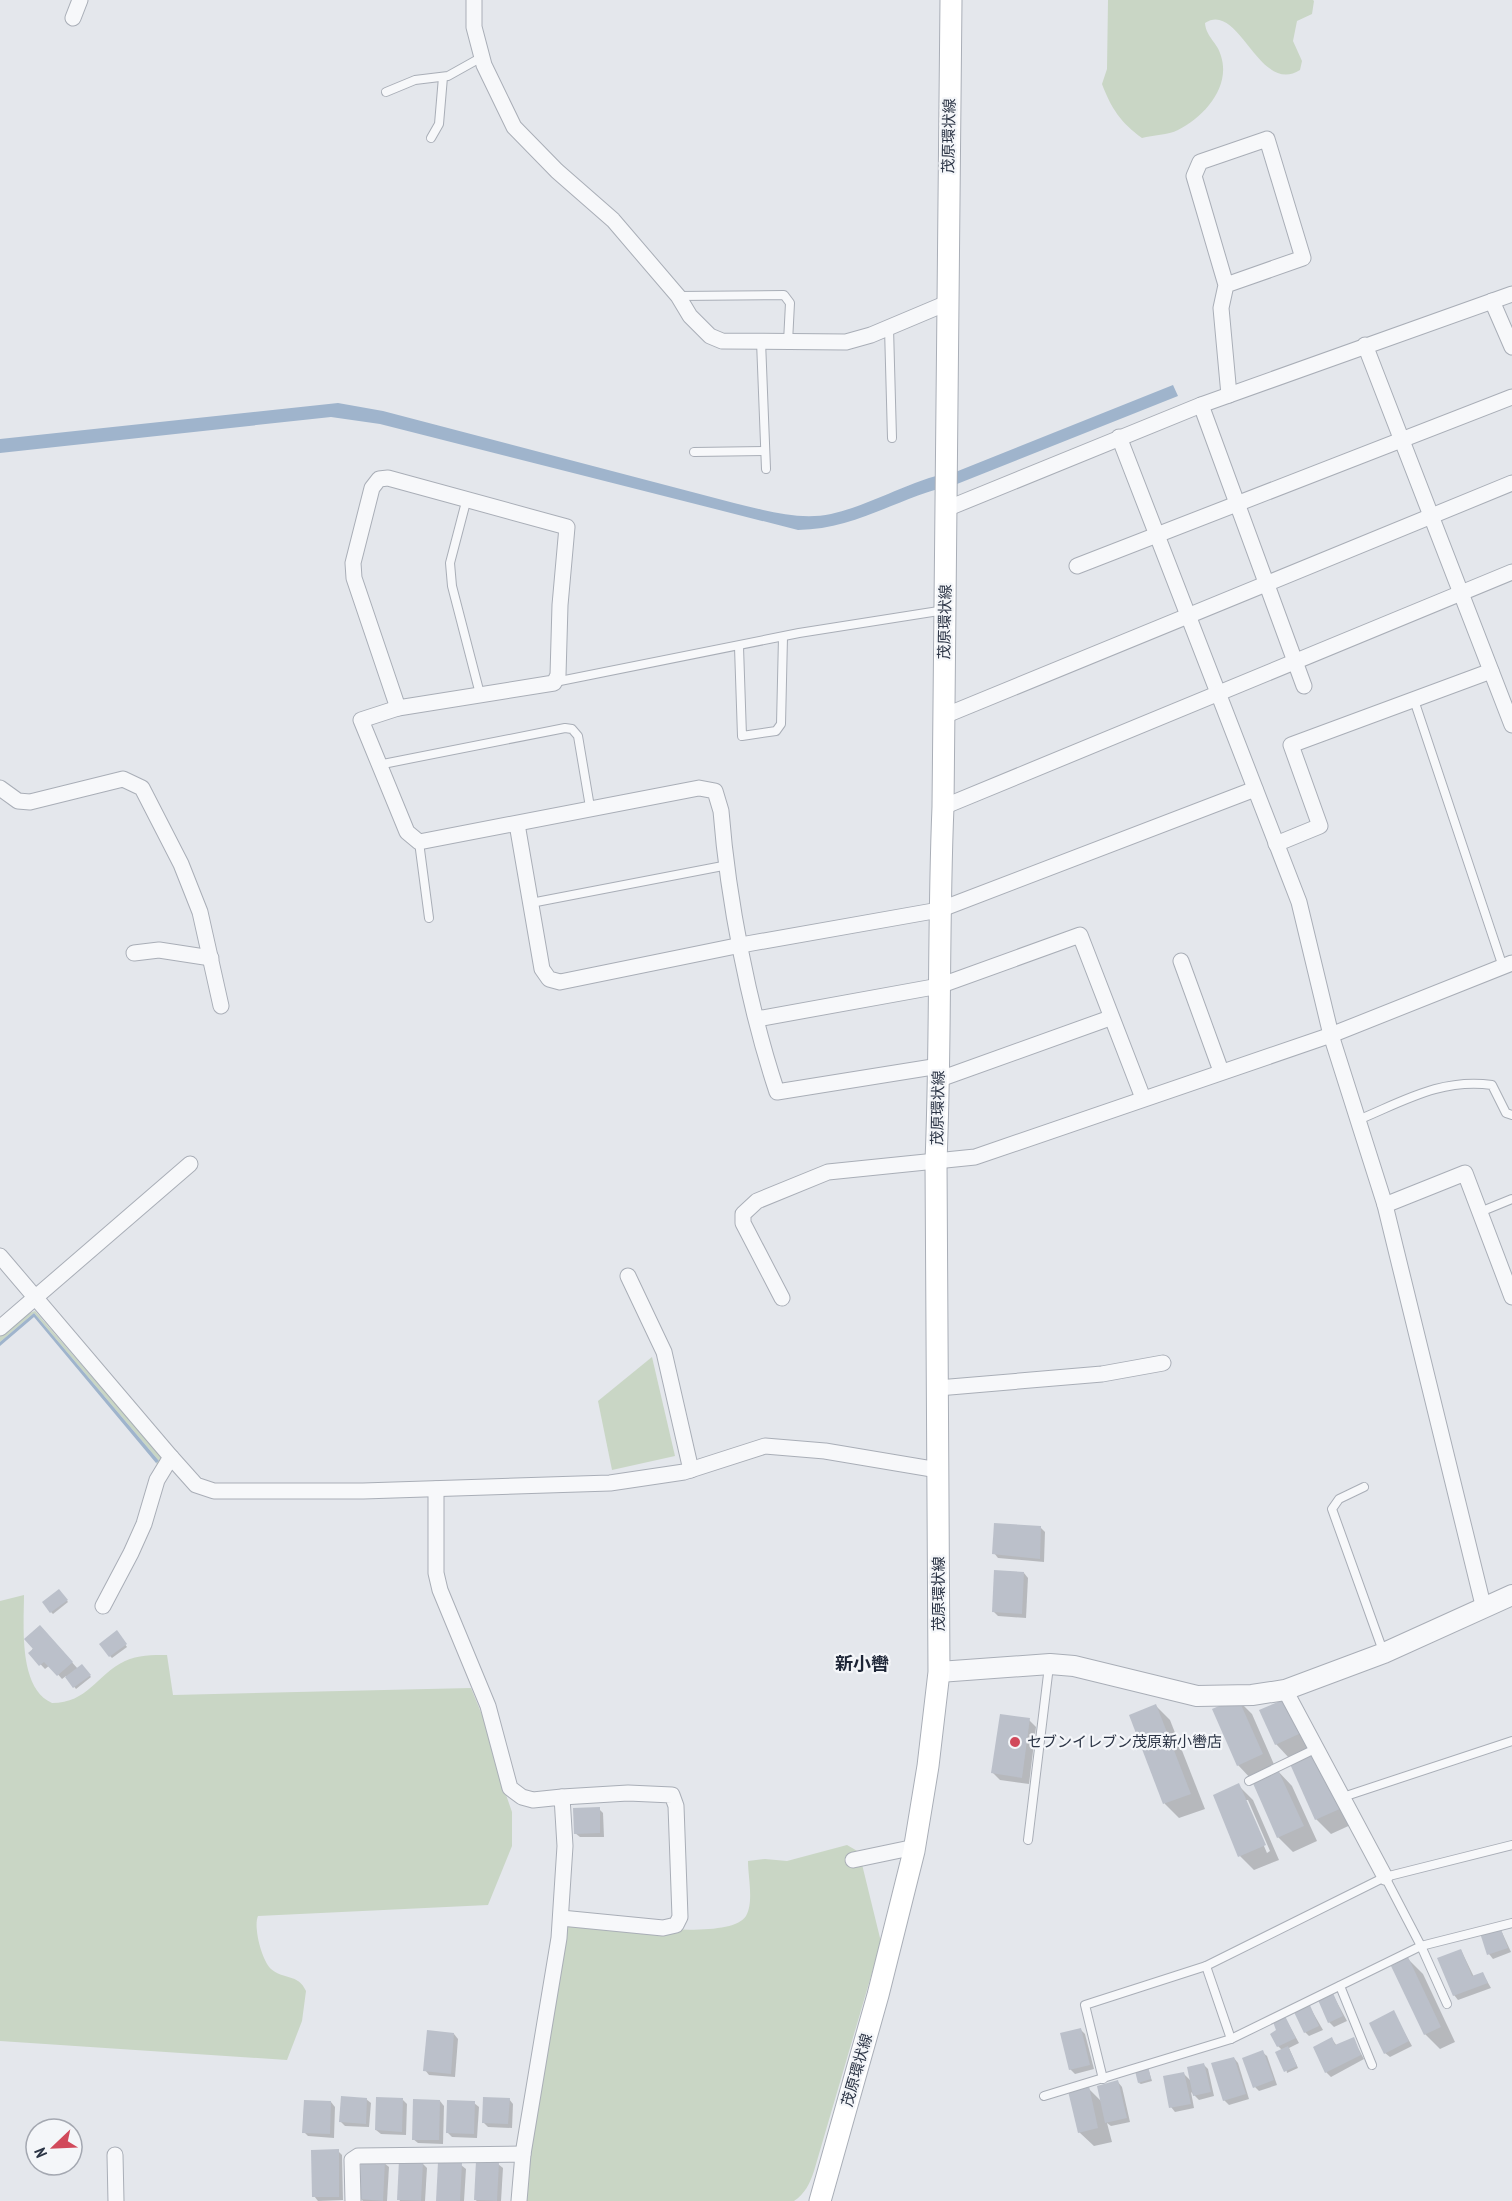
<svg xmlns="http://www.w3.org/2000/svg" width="1512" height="2201" font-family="'PT Sans Narrow','Noto Sans JP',sans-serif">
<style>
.green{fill:#c9d6c5}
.water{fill:#9fb4cc}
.shadow{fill:#0003;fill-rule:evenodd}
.building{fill:#bbc0ca}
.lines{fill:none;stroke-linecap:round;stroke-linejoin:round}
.service-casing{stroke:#a9aeb7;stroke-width:10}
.minor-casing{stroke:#a9aeb7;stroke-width:17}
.tertiary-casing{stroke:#a9aeb7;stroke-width:22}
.secondary-casing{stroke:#a9aeb7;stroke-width:23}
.service{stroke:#f7f8fa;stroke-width:8}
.minor{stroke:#f7f8fa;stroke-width:15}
.tertiary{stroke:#f7f8fa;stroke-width:20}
.secondary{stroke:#fff;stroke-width:21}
.poi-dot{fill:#d1495b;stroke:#f4f6f9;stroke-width:2}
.labels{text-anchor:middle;stroke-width:4.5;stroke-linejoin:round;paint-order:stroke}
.street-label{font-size:15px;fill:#2b3445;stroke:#f4f6f9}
.poi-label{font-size:15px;fill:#2b3445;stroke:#f4f6f9;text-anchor:start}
.quarter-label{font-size:18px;font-weight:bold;fill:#1d2536;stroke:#f4f6f9}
</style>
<rect width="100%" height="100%" fill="#e4e7ec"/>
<g class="green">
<path d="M1108,0h205l1,1 -2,13 -15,7 -4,20 9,20 -2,9c-41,26 -61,-70 -95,-47 1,14 13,20 16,33 10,31 -17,61 -43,74 -10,5 -25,5 -36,8 -21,-15 -31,-30 -40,-54l5,-15z"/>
<polygon points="35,1311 164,1460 160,1467 156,1463 159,1461 34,1313 0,1342 0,1336 27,1314"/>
<polygon points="652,1357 675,1456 612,1470 598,1401"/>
<path d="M24,1595c0,30 -6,93 28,108 36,0 44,-28 73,-42 13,-6 27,-6 42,-6l6,40 298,-7 16,39 8,36 17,49v34l-24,59 -230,11c-5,11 4,45 13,53 12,11 27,4 35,22l-4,30 -15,39 -287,-19v-440z"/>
<path d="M847,1845l12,7 22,90 -67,229c-4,12 -9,23 -20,30h-275l42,-283c31,3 168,26 185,-2 8,-14 2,-39 2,-55l17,-2 22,2z"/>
</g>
<g class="water">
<path d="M1173,385l5,11 -221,88c-57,12 -99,45 -159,46l-418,-106 -49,-7 -331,36v-14l338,-36 45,8 351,92c30,7 65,18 97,11 44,-10 82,-36 127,-43z"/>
<polygon points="34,1313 159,1461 156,1463 34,1317 0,1346 0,1342"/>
</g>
<g class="shadow">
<polygon points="1041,1528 1045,1532 1044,1562 998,1558 994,1553"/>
<polygon points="1024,1573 1028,1578 1026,1618 998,1616 993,1611"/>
<polygon points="59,1591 68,1602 53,1614 51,1612"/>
<polygon points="44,1631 78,1669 82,1666 91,1677 76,1689 66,1676 62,1679 50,1665 45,1669 30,1653"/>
<polygon points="118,1634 127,1647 112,1658 110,1656"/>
<polygon points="1238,1700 1252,1714 1276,1769 1292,1786 1317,1841 1293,1852 1278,1837 1252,1780 1238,1765"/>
<polygon points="1285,1701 1315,1748 1290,1759 1276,1744"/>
<polygon points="1156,1706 1170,1720 1205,1809 1179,1818 1165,1804 1131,1716"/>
<polygon points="1029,1720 1036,1727 1029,1784 1000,1780 993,1773"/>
<polygon points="1292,1764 1331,1768 1355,1823 1331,1834 1316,1819"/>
<path d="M1238,1785l15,15 26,60 -25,10 -14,-14zM1244,1800h4l22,51 -3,2z"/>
<polygon points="599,1809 603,1813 604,1837 580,1837 575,1833"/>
<polygon points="1500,1928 1511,1952 1493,1959 1489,1954"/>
<polygon points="1461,1950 1474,1977 1483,1974 1491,1988 1458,2000 1454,1995"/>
<polygon points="1408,1959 1423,1974 1455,2042 1440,2049 1425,2034"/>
<polygon points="1333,1995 1347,2021 1334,2027 1329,2022"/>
<polygon points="1308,2004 1323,2030 1309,2036 1305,2032"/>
<polygon points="1393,2012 1412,2046 1390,2057 1385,2053"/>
<polygon points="1285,2018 1299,2043 1289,2048 1298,2068 1287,2073 1282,2050 1278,2046 1278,2031"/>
<polygon points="1080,2029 1085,2034 1094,2069 1075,2074 1070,2069"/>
<polygon points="454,2034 458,2039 455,2077 429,2075 425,2070"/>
<polygon points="1332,2039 1337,2046 1353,2039 1364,2059 1331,2077 1326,2072"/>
<polygon points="1262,2052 1267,2056 1277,2085 1259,2091 1255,2087"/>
<polygon points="1234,2058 1238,2063 1249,2099 1229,2105 1224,2100"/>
<polygon points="1204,2065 1208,2069 1214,2096 1199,2100 1191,2092 1194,2108 1175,2112 1171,2107 1183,2073 1192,2082"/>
<polygon points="1148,2068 1152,2081 1141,2084 1139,2083"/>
<polygon points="1118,2082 1122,2087 1130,2122 1111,2126 1107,2123 1112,2142 1094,2146 1079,2132 1088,2088 1102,2102"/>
<polygon points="366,2099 371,2103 369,2127 345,2126 341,2122"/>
<polygon points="509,2099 513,2104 512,2128 488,2127 483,2122"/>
<polygon points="403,2100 407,2104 406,2135 381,2134 376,2130"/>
<polygon points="440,2101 444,2106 443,2144 418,2143 413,2139"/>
<polygon points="331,2102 335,2107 334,2138 308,2136 304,2132"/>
<polygon points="474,2103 479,2107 477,2138 452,2137 447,2132"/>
<polygon points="338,2151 342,2155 343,2200 318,2201 314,2196"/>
<polygon points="384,2163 389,2167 387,2201 363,2201 361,2199"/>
<polygon points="422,2163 427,2168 425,2201 400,2201 399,2199"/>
<polygon points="498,2164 503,2168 501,2201 476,2201"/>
<polygon points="461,2165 466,2169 464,2201 438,2201"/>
</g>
<g class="building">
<polygon points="994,1523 1041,1526 1040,1559 992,1554"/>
<polygon points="994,1570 1024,1572 1022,1614 992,1612"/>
<polygon points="59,1589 68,1600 50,1613 42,1602"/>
<polygon points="40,1625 73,1662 57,1676 44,1662 39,1666 28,1653 33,1649 24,1639"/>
<polygon points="117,1630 127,1644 109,1657 99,1644"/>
<polygon points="82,1664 91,1675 73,1688 65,1677"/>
<polygon points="1238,1698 1263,1754 1237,1766 1212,1709"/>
<polygon points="1285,1699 1301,1733 1275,1745 1259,1710"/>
<polygon points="1156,1704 1191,1794 1163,1804 1129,1715"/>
<polygon points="1000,1714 1030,1718 1022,1778 991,1773"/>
<polygon points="1316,1752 1342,1808 1315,1820 1290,1764"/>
<polygon points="1278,1770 1304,1826 1277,1838 1252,1781"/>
<polygon points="1239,1783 1266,1845 1238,1857 1213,1795"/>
<polygon points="600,1807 600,1833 574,1834 573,1808"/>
<polygon points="1500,1927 1508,1948 1487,1955 1480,1933"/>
<polygon points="1461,1949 1472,1976 1483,1972 1488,1983 1453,1996 1437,1958"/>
<polygon points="1408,1957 1441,2027 1424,2035 1391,1966"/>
<polygon points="1333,1993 1343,2016 1328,2023 1318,2000"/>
<polygon points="1309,2003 1319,2026 1304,2033 1293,2010"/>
<polygon points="1394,2010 1409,2041 1384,2054 1369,2023"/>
<polygon points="1285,2016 1296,2038 1277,2047 1270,2034 1276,2030 1273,2022"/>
<polygon points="1081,2028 1090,2065 1069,2070 1060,2033"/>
<polygon points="427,2030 454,2033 451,2074 423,2071"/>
<polygon points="1332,2037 1335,2045 1354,2037 1361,2055 1325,2073 1313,2047"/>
<polygon points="1288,2046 1297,2066 1284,2072 1275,2052"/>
<polygon points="1263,2050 1274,2080 1253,2088 1242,2058"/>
<polygon points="1234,2057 1246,2094 1223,2101 1211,2063"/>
<polygon points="1204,2063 1211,2092 1193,2096 1187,2067"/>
<polygon points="1148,2066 1151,2079 1138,2083 1135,2071"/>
<polygon points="1184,2072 1191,2104 1169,2108 1163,2076"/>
<polygon points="1118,2080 1127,2118 1105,2123 1097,2086"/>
<polygon points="1089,2086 1098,2128 1078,2133 1068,2091"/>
<polygon points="341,2096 367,2098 366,2124 339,2122"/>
<polygon points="376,2097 403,2098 402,2132 375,2130"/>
<polygon points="483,2097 510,2098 508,2124 482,2123"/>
<polygon points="413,2099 440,2100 439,2140 412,2140"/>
<polygon points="304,2100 331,2101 330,2134 302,2133"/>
<polygon points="447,2100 475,2101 474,2134 446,2133"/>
<polygon points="339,2149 339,2197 312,2197 311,2150"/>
<polygon points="361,2160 385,2161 383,2201 359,2199"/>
<polygon points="399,2160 423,2162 421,2201 397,2200"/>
<polygon points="476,2161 499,2162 497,2201 474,2200"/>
<polygon points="438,2162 462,2163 460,2201 436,2201"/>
</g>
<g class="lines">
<g class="service-casing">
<g id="service">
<polyline points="386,92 415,80 448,76 482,57"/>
<polyline points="431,138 439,124 443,77"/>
<polyline points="678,296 784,295 790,303 788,342"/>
<polyline points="889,328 892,438"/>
<polyline points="761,341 766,469"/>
<polyline points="694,452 765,451"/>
<polyline points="467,498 450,563 452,586 480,694"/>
<polyline points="739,647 742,736 776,731 781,724 783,637"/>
<polyline points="555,682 799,633 945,610"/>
<polyline points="1414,700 1503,967"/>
<polyline points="378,765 565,728 572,729 578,736 590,807"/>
<polyline points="419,842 429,918"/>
<polyline points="531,903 728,865"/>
<path d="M1358,1120c46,-19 83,-42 134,-35l14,28 6,2"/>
<polyline points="1480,1212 1512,1199"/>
<polyline points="1364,1487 1339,1499 1332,1509 1383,1651"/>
<polyline points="1249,1781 1317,1748"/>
<polyline points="1343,1797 1512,1741"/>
<polyline points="1028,1840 1049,1666"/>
<polyline points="1385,1877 1421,1946 1447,2004"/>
<polyline points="1206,1966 1231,2039"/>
<polyline points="1340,1986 1372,2065"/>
<polyline points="1103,2079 1085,2005 1206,1966 1385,1877 1512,1845"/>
<polyline points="1044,2096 1231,2039 1421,1946 1512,1923"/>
</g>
</g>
<g class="minor-casing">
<g id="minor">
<polyline points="474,0 474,27 484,65 514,127 557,171 613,220 678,296 690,316 710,336 722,341 846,342 871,335 947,303"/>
<polyline points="73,18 80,0"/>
<polyline points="1226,285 1303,258 1267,139 1200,162 1194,176 1226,285 1221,308 1229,395"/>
<polyline points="1492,301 1512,347"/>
<polyline points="1365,345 1512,725"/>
<polyline points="1201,405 1304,686"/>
<polyline points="1119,437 1299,902 1331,1035 1385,1205 1484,1609"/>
<polygon points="388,478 567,527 560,605 558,675 554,683 398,708 354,578 353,563 372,488 379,479"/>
<polyline points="946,509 1201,405 1512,294"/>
<polyline points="1077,566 1512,397"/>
<path d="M398,708l-37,12 46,112 12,10 280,-54 16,3 6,20c7,89 28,197 56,281l162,-26"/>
<polyline points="944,716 1512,483"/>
<polyline points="0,788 18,801 30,802 123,779 142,788 181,864 200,912 221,1006"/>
<polyline points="943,807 1512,572"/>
<polyline points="517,824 542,969 549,979 560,982 741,945 939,910 1255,789"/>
<polyline points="1276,844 1320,826 1291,745 1491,671"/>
<polyline points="134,953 159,950 211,958"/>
<polyline points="1181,961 1221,1071"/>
<polyline points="757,1019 939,986 1080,935 1143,1098"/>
<polyline points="940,1079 1110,1018"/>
<polyline points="1385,1205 1465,1173 1512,1297"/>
<polyline points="0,1256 171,1457 196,1485 214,1491 363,1491 610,1483 684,1472 765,1446 825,1451 938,1470"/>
<polyline points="628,1276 664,1352 691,1470"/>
<polyline points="782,1298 743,1223 743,1214 757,1201 828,1172 975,1157 1331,1035 1512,963"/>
<polyline points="0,1328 190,1164"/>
<polyline points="938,1388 1102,1374 1163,1363"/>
<polyline points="436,1489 436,1573 440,1590 488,1706 510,1788 522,1797 533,1800 562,1797 565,1846 559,1938 523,2154"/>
<polyline points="103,1606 131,1553 144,1524 157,1480 171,1457"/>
<polyline points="1285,1690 1385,1877"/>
<polyline points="853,1860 915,1847"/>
<polyline points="561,1918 663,1928 676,1925 680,1917 676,1806 672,1795 628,1793 562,1797"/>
<polyline points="115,2155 116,2201"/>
<polyline points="353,2201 352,2160 358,2156 523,2154 519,2201"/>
</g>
</g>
<g class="tertiary-casing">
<polyline id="tertiary" points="939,1672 1050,1664 1074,1666 1197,1696 1252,1695 1285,1690 1384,1653 1512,1595"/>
</g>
<g class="secondary-casing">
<path id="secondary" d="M820,2201l58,-206 36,-144 14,-85 11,-94 -3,-511c5,-118 2,-236 7,-354l8,-807"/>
</g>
<use href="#service" class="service"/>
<use href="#minor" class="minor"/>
<use href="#tertiary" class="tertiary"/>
<use href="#secondary" class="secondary"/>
</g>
<circle class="poi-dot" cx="1015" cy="1742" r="6"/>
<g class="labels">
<g class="street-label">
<text transform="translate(949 136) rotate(-89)" y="5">茂原環状線</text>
<text transform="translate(945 622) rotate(-89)" y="5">茂原環状線</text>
<text transform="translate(938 1108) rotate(-89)" y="5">茂原環状線</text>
<text transform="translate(939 1594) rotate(-90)" y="5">茂原環状線</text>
<text transform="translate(857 2070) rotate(-74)" y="5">茂原環状線</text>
</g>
<g class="poi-label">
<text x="1027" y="1747">セブンイレブン茂原新小轡店</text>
</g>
<g class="quarter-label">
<text x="862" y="1670">新小轡</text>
</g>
</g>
<g transform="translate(54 2147) rotate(247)"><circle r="28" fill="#f4f6f9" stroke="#a4a8b1" stroke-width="1.5"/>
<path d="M0-4.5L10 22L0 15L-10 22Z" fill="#d1495b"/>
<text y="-9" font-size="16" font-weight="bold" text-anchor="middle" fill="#2b3445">N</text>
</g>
</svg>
